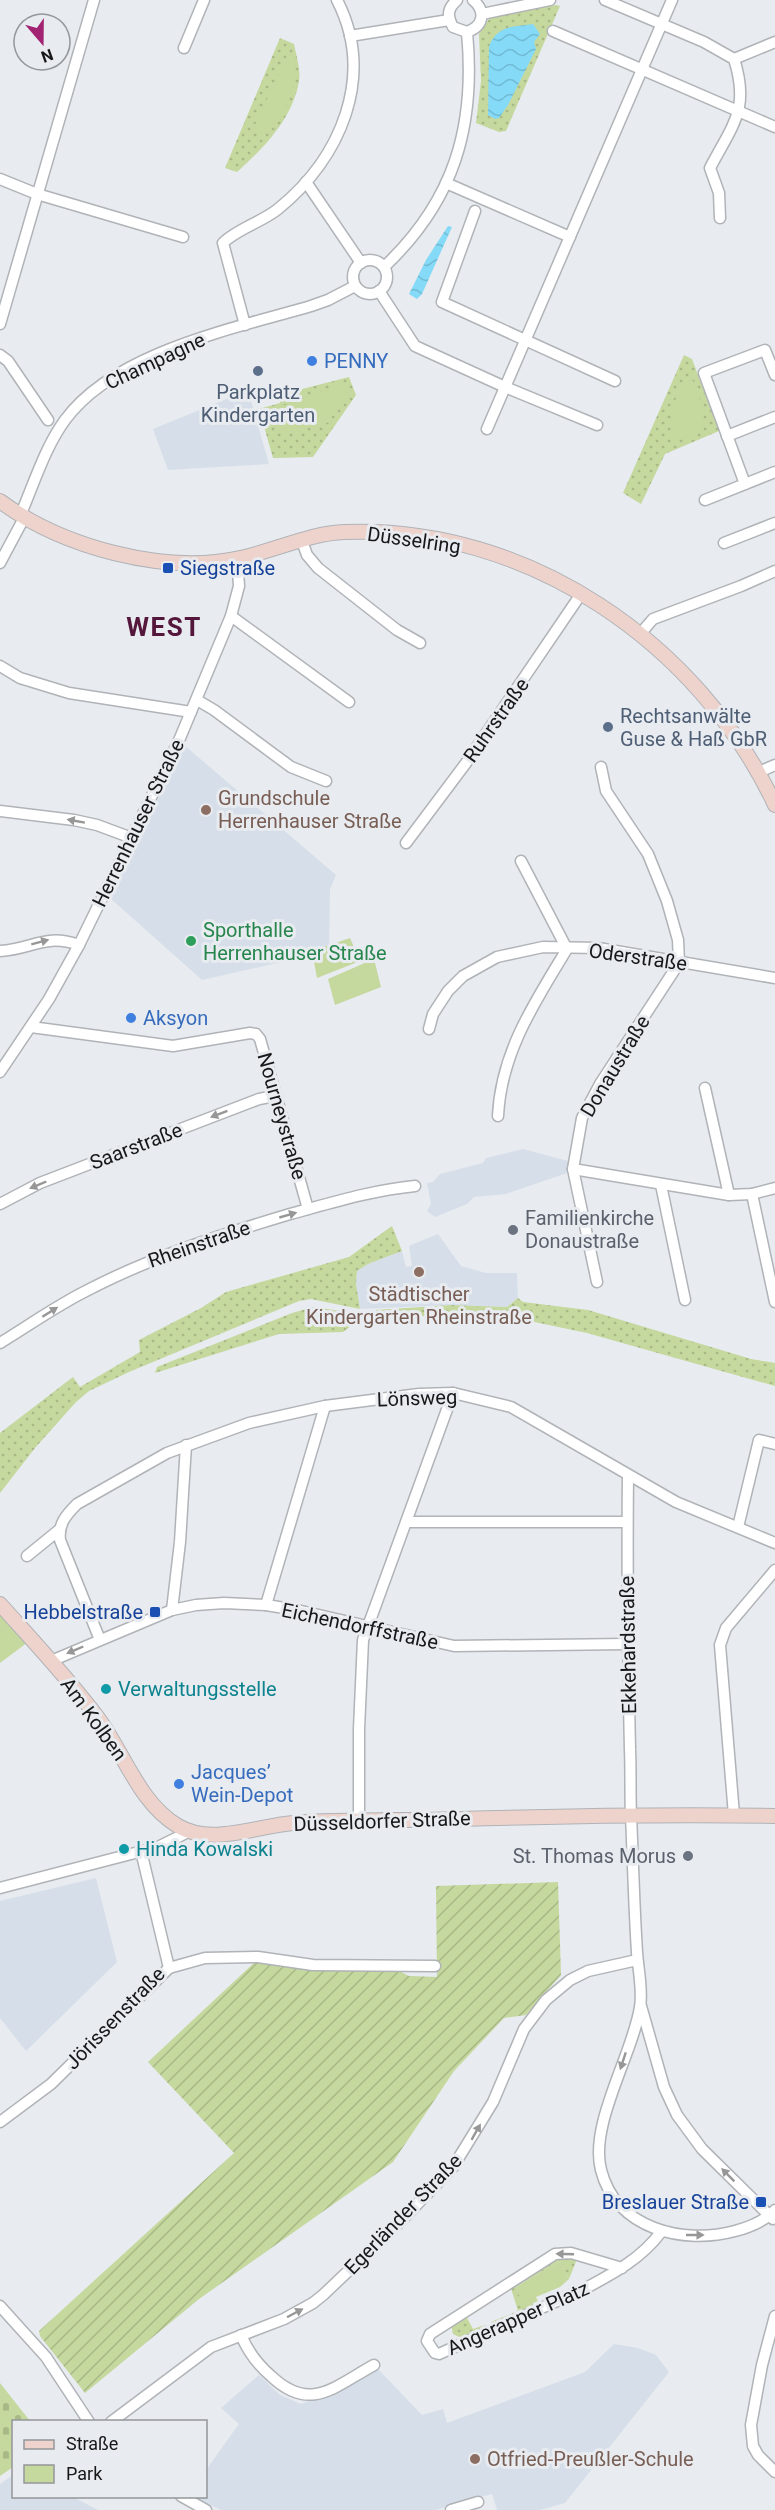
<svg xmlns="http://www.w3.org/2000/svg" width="775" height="2510" font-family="Roboto,sans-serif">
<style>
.built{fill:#d6dfe9}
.grass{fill:url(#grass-dots)}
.cemetery{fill:url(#cemetery-stones)}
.park{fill:#c5d89d}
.garden{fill:url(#garden-furrows)}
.water{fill:url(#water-waves)}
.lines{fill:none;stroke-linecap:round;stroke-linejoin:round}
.street-casing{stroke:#b0b3b7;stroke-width:13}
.secondary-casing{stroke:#b0b3b7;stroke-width:16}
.street{stroke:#fff;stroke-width:10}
.secondary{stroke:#eed3cc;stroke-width:14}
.oneway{fill:#979798}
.shop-dot{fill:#3f7fe0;stroke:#e8ebef;stroke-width:2}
.service-dot{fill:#5c6f8a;stroke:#e8ebef;stroke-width:2}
.transit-dot{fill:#1a4fb4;stroke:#e8ebef;stroke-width:2}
.education-dot{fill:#8d6e63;stroke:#e8ebef;stroke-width:2}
.leisure-dot{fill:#2e9e5b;stroke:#e8ebef;stroke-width:2}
.worship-dot{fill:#6b7280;stroke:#e8ebef;stroke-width:2}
.culture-dot{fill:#0f9aa8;stroke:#e8ebef;stroke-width:2}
.labels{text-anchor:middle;stroke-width:6;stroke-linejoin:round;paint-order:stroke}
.street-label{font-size:20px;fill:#171819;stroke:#e8ebef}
.shop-label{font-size:20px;fill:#366cbe;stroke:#e8ebef;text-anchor:start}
.service-label{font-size:20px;fill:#4e5e75;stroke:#e8ebef}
.transit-label{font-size:20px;fill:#164399;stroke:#e8ebef;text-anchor:end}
.education-label{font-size:20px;fill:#785e54;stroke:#e8ebef;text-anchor:start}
.leisure-label{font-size:20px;fill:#27864d;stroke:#e8ebef;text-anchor:start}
.worship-label{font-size:20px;fill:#5b616d;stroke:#e8ebef;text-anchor:start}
.culture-label{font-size:20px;fill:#0d838f;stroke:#e8ebef;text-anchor:start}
.district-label{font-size:26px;font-weight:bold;letter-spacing:1.5px;fill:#54173b;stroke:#e8ebef}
</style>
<defs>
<pattern id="grass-dots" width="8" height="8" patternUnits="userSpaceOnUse" patternTransform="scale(1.5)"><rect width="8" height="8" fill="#c5d89d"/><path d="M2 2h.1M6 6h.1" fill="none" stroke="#a8b987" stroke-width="1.8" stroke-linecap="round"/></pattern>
<pattern id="cemetery-stones" width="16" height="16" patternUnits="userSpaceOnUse" patternTransform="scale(1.5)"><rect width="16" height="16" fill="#c5d89d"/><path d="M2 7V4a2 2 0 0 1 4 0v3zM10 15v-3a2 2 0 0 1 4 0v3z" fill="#a8b987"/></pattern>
<pattern id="garden-furrows" width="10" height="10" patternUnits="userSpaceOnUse" patternTransform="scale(1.5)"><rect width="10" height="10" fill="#c5d89d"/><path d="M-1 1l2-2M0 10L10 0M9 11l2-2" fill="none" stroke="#a8b987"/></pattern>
<pattern id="water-waves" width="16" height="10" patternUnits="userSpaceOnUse" patternTransform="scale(1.5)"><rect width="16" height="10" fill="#84daf7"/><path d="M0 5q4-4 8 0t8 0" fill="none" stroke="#71bad3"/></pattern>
</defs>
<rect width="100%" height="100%" fill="#e8ebef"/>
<g class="built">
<polygon points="248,390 269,464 168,470 153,429"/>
<polygon points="184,745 336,875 330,889 329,951 202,980 110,898"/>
<polygon points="523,1149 568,1161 567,1173 506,1194 474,1197 467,1204 435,1217 427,1211 431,1204 427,1183 433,1182 440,1174 483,1163 486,1158"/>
<polygon points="438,1234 461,1266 486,1273 517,1273 518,1298 507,1307 451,1305 360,1309 356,1284 357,1271 368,1264 402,1251 406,1267 412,1266 409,1246"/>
<polygon points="96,1878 117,1962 26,2051 0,2018 0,1901"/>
<polygon points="614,2344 638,2348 656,2355 669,2372 565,2503 540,2510 497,2510 492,2494 436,2510 221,2510 194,2497 206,2496 206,2470 239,2424 221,2408 259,2375 280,2395 301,2404 328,2394 377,2368 422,2415 443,2409 447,2423 585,2372"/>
<polygon points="13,2475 14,2496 73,2497 98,2510 0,2510 0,2484"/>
</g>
<g class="grass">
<polygon points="556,5 560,6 506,131 499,132 476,123 481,81 479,34 489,19 494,16"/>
<path d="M280,38l14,6c2,11 7,26 5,37 -6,37 -35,67 -62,91l-12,-4z"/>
<polygon points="684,355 692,359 719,431 665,454 641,504 623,493"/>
<polygon points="349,377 356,395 313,457 273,458 259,409 280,403 279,395"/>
<polygon points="392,1226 402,1251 368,1264 357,1271 356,1284 360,1309 311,1299 299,1301 129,1372 89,1391 76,1402 35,1448 0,1493 0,1433 73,1377 80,1387 140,1352 139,1340 201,1308 226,1292 349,1257"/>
<polygon points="518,1298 523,1302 588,1310 751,1359 775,1363 775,1386 587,1333 525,1320 485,1315 377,1317 360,1319 343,1332 279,1334 155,1373 157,1367 292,1313 313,1307 367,1315 376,1313 376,1310 451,1305 507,1307"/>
<polygon points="561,2256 577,2259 569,2279 560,2261 516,2287 526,2313 493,2325 491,2322 518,2311 510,2285"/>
<polygon points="497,2294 499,2297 467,2318 473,2329 485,2325 486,2328 461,2338 453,2334 451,2324"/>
</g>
<polygon class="cemetery" points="0,2383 30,2421 14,2422 13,2467 0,2476"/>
<g class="park">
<path d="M288,53l6,6c1,34 -6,47 -25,74l-10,1 -5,-7z"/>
<path d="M690,378l3,3c10,24 22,55 -15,57l-6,-3c-4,-18 3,-45 18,-57z"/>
<polygon points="342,384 348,395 327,423 286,434 266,418 266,412"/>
<polygon points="350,938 360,961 317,978 312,951"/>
<polygon points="374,959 381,987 335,1005 328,979"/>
<polygon points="0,1613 28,1642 0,1663"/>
<polygon points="560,2261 569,2279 560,2287 536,2297 538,2301 533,2303 534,2307 524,2310 516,2287"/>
</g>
<polygon class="garden" points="558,1882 561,1975 526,2015 504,2018 454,2071 393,2162 199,2299 85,2393 40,2336 39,2331 234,2153 148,2062 257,1960 397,1970 409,1976 437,1977 436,1886"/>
<g class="water">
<path d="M533,24l7,10 -6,8 2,7 -28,56 -9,13 -4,1 -7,-4 1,-69c9,-21 23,-19 44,-22z"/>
<polygon points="448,226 452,227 422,294 417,299 409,294 426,260"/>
</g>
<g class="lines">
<g class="street-casing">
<g id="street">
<path d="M457,0c-10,9 -10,16 -4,27l14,5c17,-6 19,-21 6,-32"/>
<path d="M605,0l99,42 30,17c16,50 -1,65 -24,109l9,25 1,25"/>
<polyline points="482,14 550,0"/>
<polyline points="553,31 775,127"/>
<polyline points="350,36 449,20"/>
<polyline points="184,48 204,0"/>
<polyline points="734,59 775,42"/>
<polyline points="0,179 37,194 183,237"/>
<polyline points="306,182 361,263"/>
<polyline points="446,183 570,237"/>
<polyline points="475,211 442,302 615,381"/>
<circle cx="370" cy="277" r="17"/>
<path d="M384,267c70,-66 92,-140 83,-235"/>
<polyline points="379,291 415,346 505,387 597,425"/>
<polyline points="0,324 94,0"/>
<path d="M245,325l-22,-82c14,-14 39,-21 55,-34 63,-51 98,-133 59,-209"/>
<polyline points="0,355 8,361 48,420"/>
<polyline points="487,429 672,0"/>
<polyline points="727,436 775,417"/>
<polyline points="745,484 704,373 765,350 775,375"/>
<polyline points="705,500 775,472"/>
<path d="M20,516c14,-32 24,-67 45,-96 50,-68 168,-91 246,-114l17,-6 27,-14"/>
<polyline points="302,541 307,555 318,568 397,630 420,643"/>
<polyline points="724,543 775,523"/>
<polyline points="0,563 24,518"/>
<polyline points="231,616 349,702"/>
<polyline points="640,634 653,619 741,586 775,571"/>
<polyline points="0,666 20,678 69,693 191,712"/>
<polyline points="197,700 214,710 291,767 326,781"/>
<polyline points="759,772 775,765"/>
<polyline points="0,811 74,820 97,825 132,838"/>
<polyline points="406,843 466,763 581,594"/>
<path d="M0,951c33,-2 45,-18 79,-6"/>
<polyline points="31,1027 173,1046 250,1033 256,1034 260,1039 308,1209"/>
<polyline points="429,1029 433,1014 448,991 463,976 497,957 543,947 598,948 775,978"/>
<polyline points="0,1072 49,999 79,945 180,738 231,616 239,586 237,559"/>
<polyline points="705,1088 729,1195"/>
<path d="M498,1116c3,-64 37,-114 69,-167l-46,-88"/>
<polyline points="573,1169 729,1195 752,1194 775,1188"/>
<polyline points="661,1185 685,1300"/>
<polyline points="752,1194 775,1302"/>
<polyline points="0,1204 40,1183 259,1099 275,1096"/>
<polyline points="597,1282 573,1169 582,1118 600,1084 679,963 678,940 667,901 648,854 606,791 601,767"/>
<path d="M0,1343c28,-17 56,-37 86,-52 65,-34 134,-56 204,-77 41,-11 83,-24 125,-28"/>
<path d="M628,1475c-1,92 0,184 2,275 1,22 0,43 1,65 2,45 3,91 6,137 1,17 6,38 3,55 -7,47 -51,117 -39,163 15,59 82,75 134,61 15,-4 30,-10 40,-21"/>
<polyline points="408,1522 627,1522"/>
<polyline points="738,1527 759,1440 775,1444"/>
<polyline points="27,1556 59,1530"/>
<polyline points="266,1605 325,1406"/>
<polyline points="172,1610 180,1542 186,1445"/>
<path d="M100,1640l-40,-100c-2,-16 6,-25 17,-36l90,-51 82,-30 76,-17 94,-12 34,-1 58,14 165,95 99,41"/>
<polyline points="51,1661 172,1610 196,1605 224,1603 266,1605 297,1610 454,1646 627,1644"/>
<polyline points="734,1815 720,1645 726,1628 775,1570"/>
<polyline points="359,1820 359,1729 363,1640 453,1393"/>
<polyline points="141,1851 169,1968"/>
<polyline points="0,1888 158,1847 188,1832"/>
<polyline points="169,1968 205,1958 258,1957 313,1965 435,1966"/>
<polyline points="641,2006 664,2087 677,2115 702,2149 773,2219"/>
<polyline points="0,2122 51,2084 169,1968"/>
<path d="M622,2268l-51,-15 -16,1 -125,80 -3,7 8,12 4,1 147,-66c28,-15 56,-30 75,-56"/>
<polyline points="0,2306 46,2357 89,2422"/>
<polyline points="775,2316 762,2365 751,2425 753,2446 758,2455 775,2472"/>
<path d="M241,2335c7,17 16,29 30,41 39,37 63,11 103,-11"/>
<polyline points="111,2422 211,2347 284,2319 313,2303 323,2295 401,2221 453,2167 493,2102 524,2029 546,2000 570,1980 588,1971 637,1960"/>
<polyline points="181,2496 206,2510"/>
<polyline points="451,2510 478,2502"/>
</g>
</g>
<g class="secondary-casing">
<g id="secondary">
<path d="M0,501c62,46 164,74 240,57 34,-7 70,-25 105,-26 182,-7 354,111 430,273"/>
<path d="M0,1604c33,37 68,74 98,114 26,35 41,85 80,108 33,20 79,0 115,-3 56,-4 112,-2 168,-4 105,-3 209,-5 314,-3"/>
</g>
</g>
<use href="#street" class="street"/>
<use href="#secondary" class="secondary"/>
</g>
<defs><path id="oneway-solid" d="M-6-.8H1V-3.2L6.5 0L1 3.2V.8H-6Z" transform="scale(1.5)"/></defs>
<g class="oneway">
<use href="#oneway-solid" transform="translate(76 821) rotate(-170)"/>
<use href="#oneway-solid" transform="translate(40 942) rotate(-15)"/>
<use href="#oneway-solid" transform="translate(219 1114) rotate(159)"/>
<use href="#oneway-solid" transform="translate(38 1185) rotate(157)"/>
<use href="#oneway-solid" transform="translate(288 1215) rotate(-16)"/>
<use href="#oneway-solid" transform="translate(50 1312) rotate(-32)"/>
<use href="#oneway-solid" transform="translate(75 1650) rotate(157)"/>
<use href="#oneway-solid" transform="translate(623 2061) rotate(108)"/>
<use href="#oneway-solid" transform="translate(476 2132) rotate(-60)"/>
<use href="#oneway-solid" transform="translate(728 2175) rotate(-135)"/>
<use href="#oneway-solid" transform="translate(695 2235)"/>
<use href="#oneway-solid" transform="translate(565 2254) rotate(-178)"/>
<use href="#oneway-solid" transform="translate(295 2313) rotate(-28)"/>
</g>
<g class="shop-dot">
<circle cx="312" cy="361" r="6"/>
<circle cx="131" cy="1018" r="6"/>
<circle cx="179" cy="1784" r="6"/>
</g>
<g class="service-dot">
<circle cx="258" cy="371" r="6"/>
<circle cx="608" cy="727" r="6"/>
</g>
<g class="transit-dot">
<rect x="162" y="562" width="12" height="12" rx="3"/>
<rect x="149" y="1606" width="12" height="12" rx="3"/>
<rect x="755" y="2196" width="12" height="12" rx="3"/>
</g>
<g class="education-dot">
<circle cx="206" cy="810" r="6"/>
<circle cx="419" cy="1272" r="6"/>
<circle cx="475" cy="2459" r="6"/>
</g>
<circle class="leisure-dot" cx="191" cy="941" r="6"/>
<g class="worship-dot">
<circle cx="513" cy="1230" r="6"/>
<circle cx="688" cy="1856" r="6"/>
</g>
<g class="culture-dot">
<circle cx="106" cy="1689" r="6"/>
<circle cx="124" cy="1849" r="6"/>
</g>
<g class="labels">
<g class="street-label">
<text transform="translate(155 361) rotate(-25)" y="7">Champagne</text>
<text transform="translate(414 540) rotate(8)" y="7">Düsselring</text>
<text transform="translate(496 720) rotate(-55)" y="7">Ruhrstraße</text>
<text transform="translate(138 823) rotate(-64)" y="7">Herrenhauser Straße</text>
<text transform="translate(638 957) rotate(8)" y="7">Oderstraße</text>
<text transform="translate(615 1066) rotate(-59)" y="7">Donaustraße</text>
<text transform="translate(282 1116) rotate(74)" y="7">Nourneystraße</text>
<text transform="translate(136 1146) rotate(-21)" y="7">Saarstraße</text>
<text transform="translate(199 1244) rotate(-19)" y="7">Rheinstraße</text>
<text transform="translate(417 1398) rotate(-2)" y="7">Lönsweg</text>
<text transform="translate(360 1626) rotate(12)" y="7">Eichendorffstraße</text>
<text transform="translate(628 1645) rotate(-91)" y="7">Ekkehardstraße</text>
<text transform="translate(94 1719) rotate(54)" y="7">Am Kolben</text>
<text transform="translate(382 1821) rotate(-2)" y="7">Düsseldorfer Straße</text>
<text transform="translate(115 2018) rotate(-46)" y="7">Jörissenstraße</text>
<text transform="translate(403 2214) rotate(-46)" y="7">Egerländer Straße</text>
<text transform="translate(518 2318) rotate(-24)" y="7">Angerapper Platz</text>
</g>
<g class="shop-label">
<text x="324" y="368">PENNY</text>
<text x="143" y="1025">Aksyon</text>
<text x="191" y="1779">Jacques’<tspan x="191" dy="23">Wein-Depot</tspan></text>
</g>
<g class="service-label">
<text x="258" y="399">Parkplatz<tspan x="258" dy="23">Kindergarten</tspan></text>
<text x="620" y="723" text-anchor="start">Rechtsanwälte<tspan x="620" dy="23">Guse &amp; Haß GbR</tspan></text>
</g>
<g class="transit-label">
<text x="180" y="575" text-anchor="start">Siegstraße</text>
<text x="143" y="1619">Hebbelstraße</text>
<text x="749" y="2209">Breslauer Straße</text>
</g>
<g class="education-label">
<text x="218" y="805">Grundschule<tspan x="218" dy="23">Herrenhauser Straße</tspan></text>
<text x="419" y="1301" text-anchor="middle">Städtischer<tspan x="419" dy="23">Kindergarten Rheinstraße</tspan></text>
<text x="487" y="2466">Otfried-Preußler-Schule</text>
</g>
<g class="leisure-label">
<text x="203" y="937">Sporthalle<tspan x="203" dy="23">Herrenhauser Straße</tspan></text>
</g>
<g class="worship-label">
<text x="525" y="1225">Familienkirche<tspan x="525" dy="23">Donaustraße</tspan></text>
<text x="676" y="1863" text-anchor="end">St. Thomas Morus</text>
</g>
<g class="culture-label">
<text x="118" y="1696">Verwaltungsstelle</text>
<text x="136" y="1856">Hinda Kowalski</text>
</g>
<g class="district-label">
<text x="164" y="636">WEST</text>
</g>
</g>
<rect x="12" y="2420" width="195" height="78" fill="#e8ebef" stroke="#949799" stroke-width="1.5"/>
<rect x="24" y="2440" width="30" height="9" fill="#eed3cc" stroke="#949799" stroke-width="1.5"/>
<text x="66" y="2450" font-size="18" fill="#171819">Straße</text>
<rect x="24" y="2465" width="30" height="18" fill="#c5d89d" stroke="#949799" stroke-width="1.5"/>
<text x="66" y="2480" font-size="18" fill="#171819">Park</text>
<g transform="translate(42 42) rotate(160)"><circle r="28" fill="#e8ebef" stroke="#949799" stroke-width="1.5"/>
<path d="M0-4.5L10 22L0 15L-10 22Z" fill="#a32373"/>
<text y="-9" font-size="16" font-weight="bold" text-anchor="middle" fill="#171819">N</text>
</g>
</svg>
